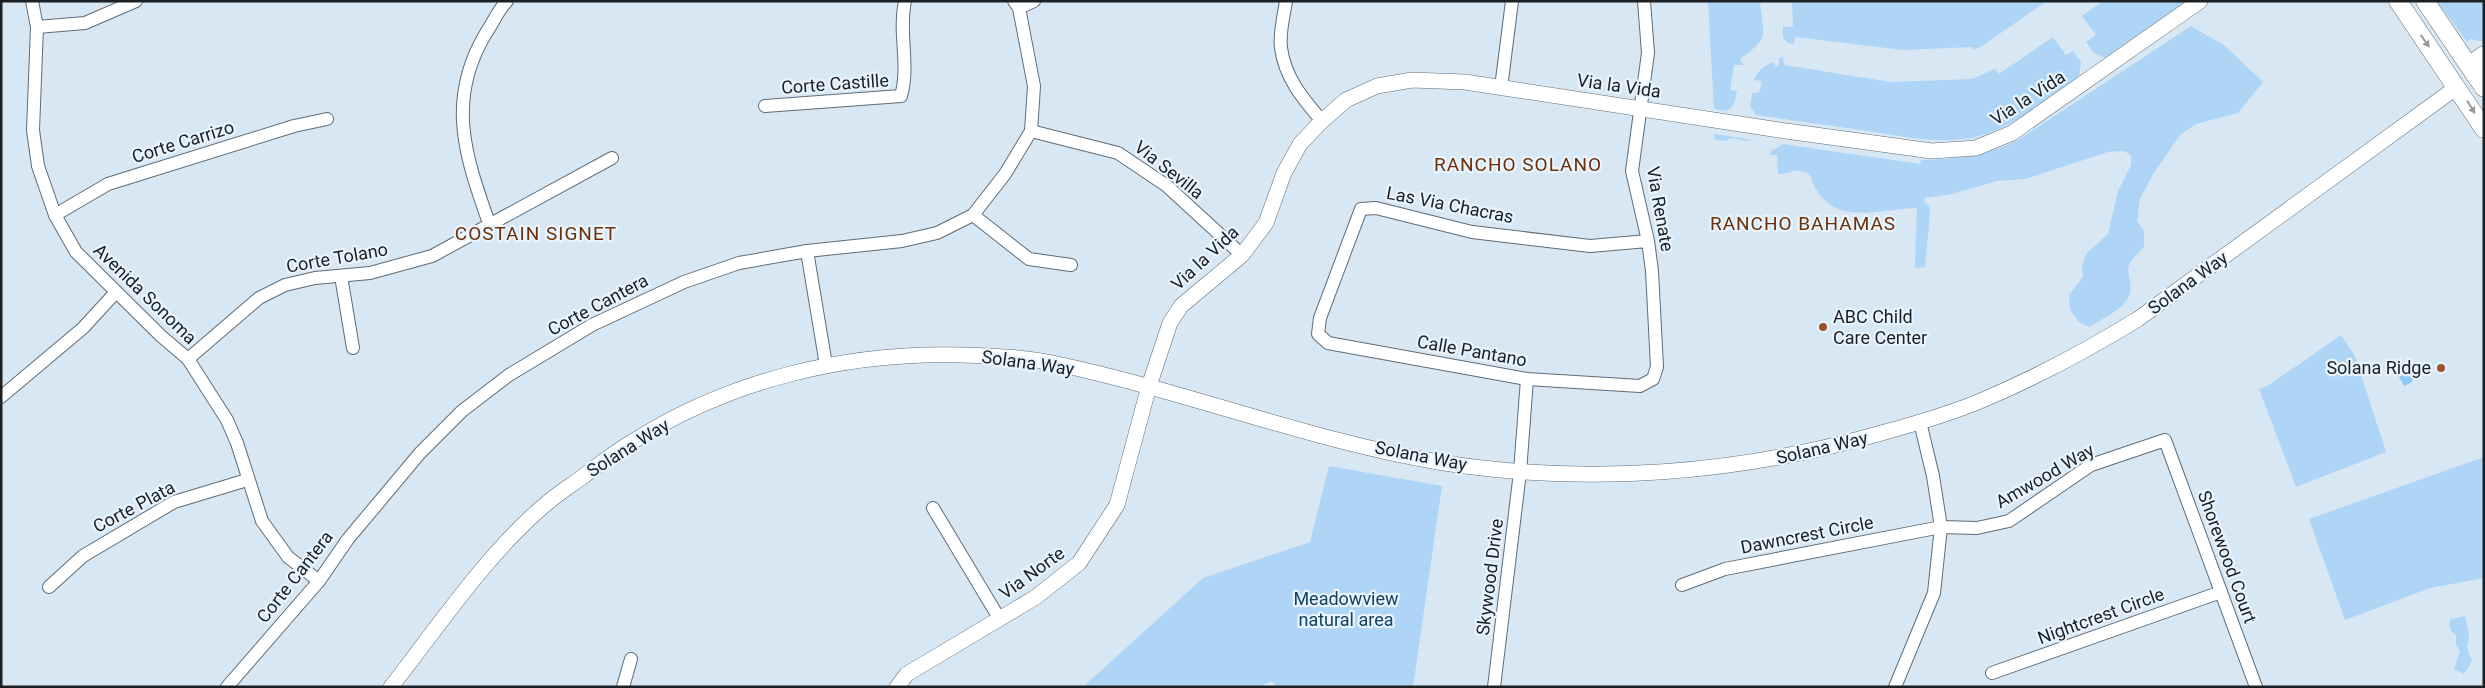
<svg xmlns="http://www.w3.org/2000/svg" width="2485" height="688" font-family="Roboto,sans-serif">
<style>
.green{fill:#aed5f6}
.water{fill:#8dc8f9}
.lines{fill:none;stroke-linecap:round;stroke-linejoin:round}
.minor-casing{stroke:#5f6c77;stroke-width:14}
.tertiary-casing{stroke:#5f6c77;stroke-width:16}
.secondary-casing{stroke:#5f6c77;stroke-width:19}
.minor{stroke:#fff;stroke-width:12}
.tertiary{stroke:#fff;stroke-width:15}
.secondary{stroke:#fff;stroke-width:18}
.oneway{fill:#989b9d}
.poi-dot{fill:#99522b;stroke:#e8f4fe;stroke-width:2}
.labels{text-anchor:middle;stroke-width:4.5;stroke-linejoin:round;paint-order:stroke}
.street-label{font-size:18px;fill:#1b2025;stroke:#e8f4fe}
.poi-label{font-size:18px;fill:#1b2025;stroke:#e8f4fe;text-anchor:start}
.park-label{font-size:18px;fill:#144061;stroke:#e8f4fe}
.neighbourhood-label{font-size:19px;letter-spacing:1px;fill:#6e3008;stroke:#e8f4fe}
</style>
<rect width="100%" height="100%" fill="#d8e7f4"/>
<g class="green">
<path d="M1708,1h52c3,36 11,36 -20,58l3,6h-9l-4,25 7,1c-2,10 -2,15 -11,20l-12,-2z"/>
<polygon points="1792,1 2047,1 1982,46 1973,50 1973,47 1903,50 1795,37 1794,44 1788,43 1783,37 1783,27 1793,26"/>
<polygon points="2103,1 2186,1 2105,58 2094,53 2086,42 2096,35 2082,16"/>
<polygon points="2437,1 2484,1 2484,42 2471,39 2467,42"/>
<path d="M2191,26l34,20 38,36 -25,31 -42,11 -15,10 -28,40 -13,25 -3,22 7,10v16c-4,5 -13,12 -15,18 -3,10 5,21 0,31 -6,14 -27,23 -40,31l-10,-5 -9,-12 -1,-15 14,-18 -1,-12 5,-12 21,-19 10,-43 13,-26v-10l-7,-4 -16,1 -83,27 -28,2 -45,13 -27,4 -1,4 5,4 1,7 -5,54 -10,1 2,-60c-43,1 -90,22 -108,-35l-15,-3 -5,3 -11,1 -1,-19h-7v-3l13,-8 137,20 1,-4c35,-1 65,-4 97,-20z"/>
<path d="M2053,37l13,18 7,-4 8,11 -2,15c-28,21 -57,44 -90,56 -41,15 -86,3 -128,-3 -35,-5 -70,-10 -105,-15l-6,-8 2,-14h7l3,-12 -8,-1c3,-9 11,-15 20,-18l1,4h4v-8l4,-1 1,8 107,17 81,-3 23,-10 4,5z"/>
<polygon points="1714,134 1748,139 1749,141 1730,138 1726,141 1715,140"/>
<polygon points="2341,335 2355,356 2386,452 2296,487 2259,389 2269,385"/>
<polygon points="2484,457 2484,578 2430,588 2345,620 2309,519"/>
<polygon points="1329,466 1442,486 1413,687 1277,687 1272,681 1259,687 1083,687 1203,578 1310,542"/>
<polygon points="2465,616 2469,636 2467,648 2472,661 2464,674 2454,669 2460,651 2456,644 2456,635 2451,631 2449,622 2451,619"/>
</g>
<polygon class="water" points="2399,359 2414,377 2412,382 2404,386 2392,364"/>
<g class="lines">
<g class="minor-casing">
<g id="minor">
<polyline points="32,1 37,27 33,130 38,166 55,215 76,252 161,336 188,359 227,420 237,443 262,521 288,557 319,581"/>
<path d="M1286,1c-2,14 -7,32 -5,47 4,30 22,51 41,73"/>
<polyline points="1644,1 1648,53 1632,171 1648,241 1652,271 1657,367 1653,379 1640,386 1527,379 1328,343 1318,334 1320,318 1361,209 1376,208 1472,232 1590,246 1648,241"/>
<polyline points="1019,8 1034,1"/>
<polyline points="37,27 85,23 136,1"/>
<polyline points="1501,88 1512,1"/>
<path d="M765,106l136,-10c9,-31 -3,-63 4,-95"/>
<polyline points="1031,131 1118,153 1167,186 1242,255"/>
<polyline points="55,215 108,184 294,126 327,119"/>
<polyline points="973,215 1029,259 1071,265"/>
<path d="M490,226c-24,-68 -45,-125 -4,-193 7,-10 12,-23 21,-32"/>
<polyline points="807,251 826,365"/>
<polyline points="341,276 353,348"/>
<polyline points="188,359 259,298 285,285 315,278 370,273 432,256 612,158"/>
<polyline points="1,397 83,328 116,292"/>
<polyline points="933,508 999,618"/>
<polyline points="1682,585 1725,569 1941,527 1977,528 2009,521 2091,465 2165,440 2256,687"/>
<polyline points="49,587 83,556 174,502 247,480"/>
<polyline points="1992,673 2221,592"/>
<polyline points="227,687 319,581 348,539 420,453 462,411 509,375 592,325 684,282 739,263 807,251 902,241 937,233 973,215 1005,174 1031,131 1034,86 1019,8 1014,1"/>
<polyline points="623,687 631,659"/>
<polyline points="1494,687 1520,472 1527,379"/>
<polyline points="1895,687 1934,593 1941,527 1933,476 1920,422"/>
</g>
</g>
<g class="tertiary-casing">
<g id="tertiary">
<path d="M391,687c46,-59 98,-136 155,-183 12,-11 26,-19 39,-29 15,-11 30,-23 47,-33 98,-62 213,-90 329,-87 32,1 65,2 96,9 128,27 252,76 381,98 149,24 302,12 447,-30 33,-9 68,-19 100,-33 54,-23 104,-50 153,-80l319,-232"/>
<polyline points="897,687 907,674 1036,597 1079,563 1117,505 1149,386 1170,323 1181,306 1242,255 1266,223 1284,173 1300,144 1322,121 1346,100 1377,86 1412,80 1465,82 1786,131 1932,151 1976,148 2012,133 2200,1"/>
</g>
</g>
<g class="secondary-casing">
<g id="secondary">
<polyline points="2398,1 2484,129"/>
<polyline points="2425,1 2484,88"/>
<polyline points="2475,75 2477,60 2484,55"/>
</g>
</g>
<use href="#minor" class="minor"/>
<use href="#tertiary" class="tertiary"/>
<use href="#secondary" class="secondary"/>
</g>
<defs><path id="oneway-solid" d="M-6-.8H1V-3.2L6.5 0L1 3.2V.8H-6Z" transform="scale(1.25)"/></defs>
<g class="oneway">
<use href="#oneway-solid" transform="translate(2425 41) rotate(55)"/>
<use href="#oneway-solid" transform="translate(2471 107) rotate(58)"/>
</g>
<g class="poi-dot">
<circle cx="1823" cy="327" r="5"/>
<circle cx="2441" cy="368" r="5"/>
</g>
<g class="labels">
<g class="street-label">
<text transform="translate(835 84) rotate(-4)" y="6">Corte Castille</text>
<text transform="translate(1619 86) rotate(8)" y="6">Via la Vida</text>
<text transform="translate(2028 98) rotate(-33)" y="6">Via la Vida</text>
<text transform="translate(183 142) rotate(-17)" y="6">Corte Carrizo</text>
<text transform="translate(1169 170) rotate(38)" y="6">Via Sevilla</text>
<text transform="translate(1450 205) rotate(11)" y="6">Las Via Chacras</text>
<text transform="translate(1660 209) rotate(80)" y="6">Via Renate</text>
<text transform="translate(337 258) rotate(-10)" y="6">Corte Tolano</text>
<text transform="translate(1205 258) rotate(-43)" y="6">Via la Vida</text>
<text transform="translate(2188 283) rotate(-36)" y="6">Solana Way</text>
<text transform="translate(145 294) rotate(44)" y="6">Avenida Sonoma</text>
<text transform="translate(598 305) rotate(-28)" y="6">Corte Cantera</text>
<text transform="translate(1472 351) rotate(10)" y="6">Calle Pantano</text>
<text transform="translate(1028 363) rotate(8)" y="6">Solana Way</text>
<text transform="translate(628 448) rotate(-32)" y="6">Solana Way</text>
<text transform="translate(1822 448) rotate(-13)" y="6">Solana Way</text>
<text transform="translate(1421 456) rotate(11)" y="6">Solana Way</text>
<text transform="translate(2045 476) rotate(-30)" y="6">Amwood Way</text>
<text transform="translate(134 507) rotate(-28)" y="6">Corte Plata</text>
<text transform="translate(1807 535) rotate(-11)" y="6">Dawncrest Circle</text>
<text transform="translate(2227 557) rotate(70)" y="6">Shorewood Court</text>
<text transform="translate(1032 573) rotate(-36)" y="6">Via Norte</text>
<text transform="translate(295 577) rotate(-52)" y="6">Corte Cantera</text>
<text transform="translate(1490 577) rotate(-83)" y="6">Skywood Drive</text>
<text transform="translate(2101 616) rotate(-20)" y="6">Nightcrest Circle</text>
</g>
<g class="poi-label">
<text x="1833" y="323">ABC Child<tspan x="1833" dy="21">Care Center</tspan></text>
<text x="2431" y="374" text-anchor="end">Solana Ridge</text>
</g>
<g class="park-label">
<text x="1346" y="605">Meadowview<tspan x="1346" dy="21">natural area</tspan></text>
</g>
<g class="neighbourhood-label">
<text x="1518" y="171">RANCHO SOLANO</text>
<text x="1803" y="230">RANCHO BAHAMAS</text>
<text x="536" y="240">COSTAIN SIGNET</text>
</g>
</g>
<rect width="2485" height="688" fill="none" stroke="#1b2025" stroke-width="5"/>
</svg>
